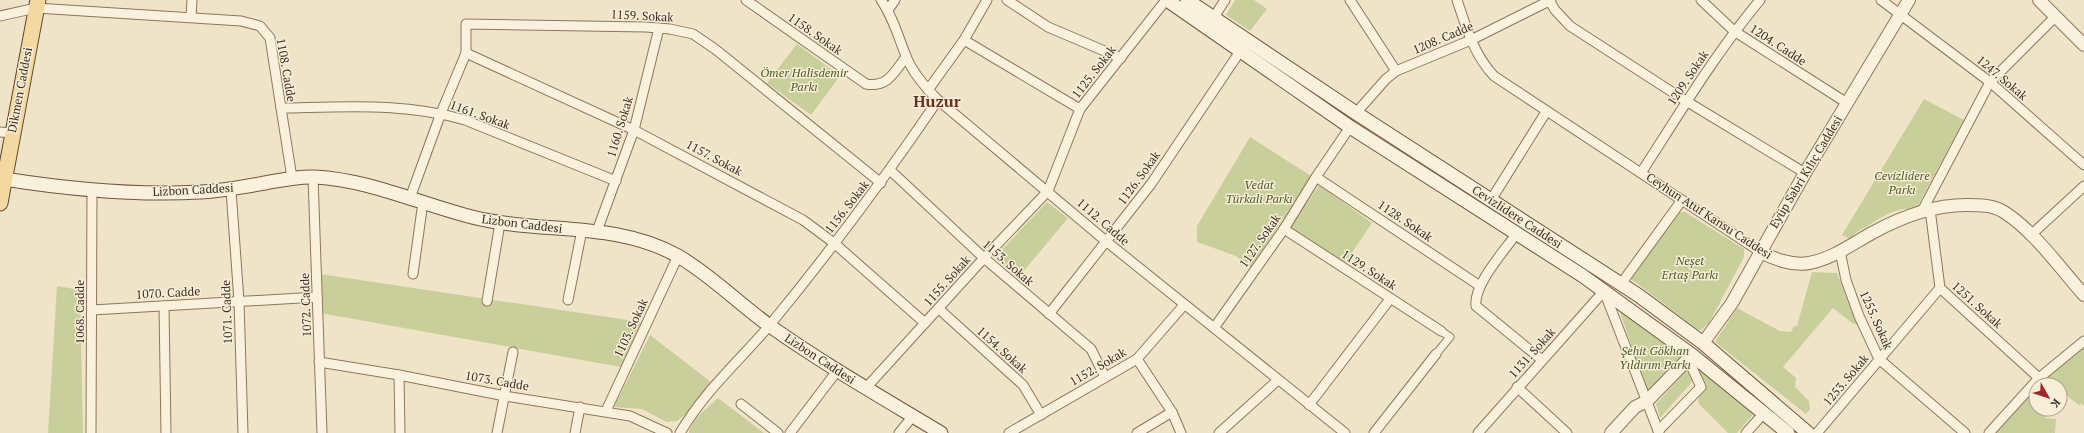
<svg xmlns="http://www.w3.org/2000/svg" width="2084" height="433" font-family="'PT Serif',serif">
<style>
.green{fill:#c9cf9b}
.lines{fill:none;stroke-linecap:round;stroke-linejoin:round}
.pedestrian-casing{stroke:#8d765c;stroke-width:9}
.minor-casing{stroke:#8d765c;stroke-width:11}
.tertiary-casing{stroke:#8d765c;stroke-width:14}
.secondary-casing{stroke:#6f573f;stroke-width:15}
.primary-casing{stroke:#5b4430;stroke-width:17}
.pedestrian{stroke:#faf1dc;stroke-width:7}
.minor{stroke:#faf1dc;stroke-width:9}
.tertiary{stroke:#faf1dc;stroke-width:12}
.secondary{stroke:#faf1dc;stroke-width:13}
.primary{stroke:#f3d9a0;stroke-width:15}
.labels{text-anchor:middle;stroke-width:3;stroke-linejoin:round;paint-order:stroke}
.street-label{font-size:12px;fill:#3d2e20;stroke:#f7eed8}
.park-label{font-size:12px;font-style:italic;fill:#4d5a26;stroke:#f7eed8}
.district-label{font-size:16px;font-weight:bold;fill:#6b2e1e;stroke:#f7eed8}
</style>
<rect width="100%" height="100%" fill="#f0e4c8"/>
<g class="green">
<polygon points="1235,0 1254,0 1267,9 1250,31 1226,15"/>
<polygon points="797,44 840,76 811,115 767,83"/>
<path d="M1924,99l40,21 -48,89c-19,-2 -31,6 -47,16 -8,5 -13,6 -19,14l-8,-4z"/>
<polygon points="1250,137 1311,176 1251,268 1236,256 1197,242 1197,226"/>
<polygon points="1319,185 1372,223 1345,263 1290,228"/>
<polygon points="1047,202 1068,218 1018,278 995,257"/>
<polygon points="1678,212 1685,212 1744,249 1744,257 1709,323 1701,330 1697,329 1631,279"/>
<polygon points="1812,272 1837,273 1858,325 1852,323 1833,308 1783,367 1796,378 1795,387 1809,401 1810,409 1806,414 1715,342 1737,308 1780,331 1791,332 1794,326 1797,326"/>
<polygon points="320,274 641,322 621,367 320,313"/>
<polygon points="57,286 80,290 83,433 48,433"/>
<polygon points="1618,306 1682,353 1683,356 1649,392 1646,389"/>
<polygon points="650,335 711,382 687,413 677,421 667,422 642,409 614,407"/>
<polygon points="2084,344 2084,406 2081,403 2080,406 2066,395 2060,401 2060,385 2037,385"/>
<polygon points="1698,367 1755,412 1737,433 1728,433 1699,404 1698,396 1705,388 1698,373"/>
<polygon points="1687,370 1692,376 1692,382 1660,418 1656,404"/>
<polygon points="2036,386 2036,409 2053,409 2045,418 2056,419 2055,433 1995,433"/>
<path d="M718,398l46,35h-75c1,-13 20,-26 29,-35z"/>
</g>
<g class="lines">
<g class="pedestrian-casing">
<polyline id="pedestrian" points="1436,354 1450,337 1441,331"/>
</g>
<g class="minor-casing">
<g id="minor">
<path d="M746,0l120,84c22,4 28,-12 40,-27"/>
<path d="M881,0c12,17 17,36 25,56 6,16 20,32 32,44l169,142 238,191"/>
<polyline points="1007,0 1048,27 1121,58"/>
<polyline points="1350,0 1396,71"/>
<path d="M1457,0c9,27 17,55 37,76l265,175"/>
<polyline points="1549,0 1555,10 1570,26 1686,101 1805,173"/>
<polyline points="1701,0 1734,31 1847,103"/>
<polyline points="1881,0 1990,82 2084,165"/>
<polyline points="888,10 895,0"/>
<polyline points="0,16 36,8 241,21 260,26 270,38 292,178"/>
<polyline points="191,17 192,0"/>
<polyline points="1214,17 1225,0"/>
<polyline points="964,40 1080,109"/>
<polyline points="466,53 634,130 803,220 834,243 925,323"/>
<polyline points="928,90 964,40 987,0"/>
<path d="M281,108c62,-1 124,-6 184,12l151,61"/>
<polyline points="1356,113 1386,79 1396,71 1471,40 1551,0"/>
<polyline points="0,132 12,133"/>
<polyline points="890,170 984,258 1091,349 1105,377"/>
<path d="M1641,173c38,-59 74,-119 119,-173"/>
<polyline points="313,177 322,433"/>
<polyline points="1316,177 1480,286"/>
<polyline points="231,190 239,301 243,433"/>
<polyline points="410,198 441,113 466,53 466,24 646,27 670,29 693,34 715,49 881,183"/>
<polyline points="1491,200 1546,112"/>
<polyline points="1930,209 1940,288 2039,378"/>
<polyline points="1921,213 1990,82 2055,17"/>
<polyline points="1284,229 1441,331"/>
<polyline points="597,231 634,130 659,28"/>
<path d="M1517,233c-12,17 -44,52 -41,73l66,54"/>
<polyline points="2031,235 2084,186"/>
<polyline points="1840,251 1846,280 1859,316 1879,359 1965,433"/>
<polyline points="413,274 423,202"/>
<polyline points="1621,284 1682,200"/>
<polyline points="568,300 582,230"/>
<polyline points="487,301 500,223"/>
<polyline points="164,306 166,433"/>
<polyline points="939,309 1023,385 1041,415"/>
<polyline points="92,310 317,297"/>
<polyline points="1049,314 1151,184 1241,50"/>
<polyline points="1214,328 1284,229 1316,177 1350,127"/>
<polyline points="1137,359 1172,412 1181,433"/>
<polyline points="319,362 399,375 505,396 630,416 667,433"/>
<polyline points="399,375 400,433"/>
<polyline points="1517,387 1567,433"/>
<polyline points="865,389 984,258 1048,191 1080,109 1166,0"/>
<polyline points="741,404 778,433"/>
<polyline points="1309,405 1390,299"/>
<polyline points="606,411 678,256"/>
<polyline points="1658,431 1701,387 1688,359"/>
<polyline points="91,433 92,190"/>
<polyline points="497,433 513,352"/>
<polyline points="575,433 580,407"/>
<path d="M680,433c23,-40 59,-72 89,-107 60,-73 116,-148 169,-226"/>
<polyline points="790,433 837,371"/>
<polyline points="899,433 913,416"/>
<polyline points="1009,433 1137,359 1184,305"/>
<polyline points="1137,433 1172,412"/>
<polyline points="1219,433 1278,380"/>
<polyline points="1374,433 1436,354"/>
<polyline points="1478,433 1604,291 1659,433"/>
<polyline points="1746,433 1764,413"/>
<polyline points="1817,433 1940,288"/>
<polyline points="1989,433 2039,378 2084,341"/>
</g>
</g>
<g class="tertiary-casing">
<g id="tertiary">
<polyline points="2039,0 2084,45"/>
<path d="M1759,251c14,8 34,15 50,12 23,-4 43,-19 63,-30 29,-16 61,-28 94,-28 14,0 27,0 38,7 30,19 56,56 80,83"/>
<polyline points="1703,343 1732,303 1805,173 1909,0"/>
<polyline points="1611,433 1635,407 1647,401 1692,355"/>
</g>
</g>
<g class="secondary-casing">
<g id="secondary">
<polyline points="1167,0 1350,127 1583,276 1692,355 1788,433"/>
<polyline points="1187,0 1356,113 1638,295 1703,343 1808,433"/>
<path d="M4,179c64,10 131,17 196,13 22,-1 43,-5 65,-9 16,-3 33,-7 50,-6 56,3 107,28 161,41 67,16 140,3 202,38 33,19 61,48 92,70 55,39 113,72 171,107"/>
</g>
</g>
<g class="primary-casing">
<polyline id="primary" points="0,203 38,0"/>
</g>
<use href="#pedestrian" class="pedestrian"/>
<use href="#minor" class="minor"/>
<use href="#tertiary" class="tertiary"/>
<use href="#secondary" class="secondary"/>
<use href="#primary" class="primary"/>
</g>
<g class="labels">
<g class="street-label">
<text transform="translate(642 16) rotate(3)" y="4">1159. Sokak</text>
<text transform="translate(815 34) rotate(35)" y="4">1158. Sokak</text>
<text transform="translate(1443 38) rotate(-23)" y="4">1208. Cadde</text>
<text transform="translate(1778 45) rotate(33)" y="4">1204. Cadde</text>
<text transform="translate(286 70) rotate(80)" y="4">1108. Cadde</text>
<text transform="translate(1094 72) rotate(-52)" y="4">1125. Sokak</text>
<text transform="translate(1688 78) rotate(-56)" y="4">1209. Sokak</text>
<text transform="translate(2002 78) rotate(40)" y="4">1247. Sokak</text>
<text transform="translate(20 90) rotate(-79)" y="4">Dikmen Caddesi</text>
<text transform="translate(480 115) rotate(20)" y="4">1161. Sokak</text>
<text transform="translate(620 127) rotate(-73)" y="4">1160. Sokak</text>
<text transform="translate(714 158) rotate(28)" y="4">1157. Sokak</text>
<text transform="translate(1806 172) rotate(-59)" y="4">Eyüp Sabri Kılıç Caddesi</text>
<text transform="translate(1139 178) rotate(-54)" y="4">1126. Sokak</text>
<text transform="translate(193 190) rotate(-3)" y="4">Lizbon Caddesi</text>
<text transform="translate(847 207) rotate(-52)" y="4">1156. Sokak</text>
<text transform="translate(1709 216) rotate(33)" y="4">Ceyhun Atuf Kansu Caddesi</text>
<text transform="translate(1517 217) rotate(33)" y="4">Cevizlidere Caddesi</text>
<text transform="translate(1405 221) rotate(34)" y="4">1128. Sokak</text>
<text transform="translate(1103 222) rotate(41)" y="4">1112. Cadde</text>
<text transform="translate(522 224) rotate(7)" y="4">Lizbon Caddesi</text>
<text transform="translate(1260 241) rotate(-55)" y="4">1127. Sokak</text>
<text transform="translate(1008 263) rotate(41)" y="4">1153. Sokak</text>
<text transform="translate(1369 270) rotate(33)" y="4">1129. Sokak</text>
<text transform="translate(947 281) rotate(-48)" y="4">1155. Sokak</text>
<text transform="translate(168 293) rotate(-3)" y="4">1070. Cadde</text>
<text transform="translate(306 305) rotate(-92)" y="4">1072. Cadde</text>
<text transform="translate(1977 305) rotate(42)" y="4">1251. Sokak</text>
<text transform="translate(80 312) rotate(-90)" y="4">1068. Cadde</text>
<text transform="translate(227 312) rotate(-92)" y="4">1071. Cadde</text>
<text transform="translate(1876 320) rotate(66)" y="4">1255. Sokak</text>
<text transform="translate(631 328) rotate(-65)" y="4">1103. Sokak</text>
<text transform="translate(1002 350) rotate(42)" y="4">1154. Sokak</text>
<text transform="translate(1532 353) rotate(-48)" y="4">1131. Sokak</text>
<text transform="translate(820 359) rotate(33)" y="4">Lizbon Caddesi</text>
<text transform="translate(1098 367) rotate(-30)" y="4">1152. Sokak</text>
<text transform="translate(1846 380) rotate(-50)" y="4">1253. Sokak</text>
<text transform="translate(497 381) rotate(10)" y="4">1073. Cadde</text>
</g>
<g class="park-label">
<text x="804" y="77">Ömer Halisdemir<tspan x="804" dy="14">Parkı</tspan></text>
<text x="1902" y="180">Cevizlidere<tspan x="1902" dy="14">Parkı</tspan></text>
<text x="1259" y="189">Vedat<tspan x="1259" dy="14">Türkali Parkı</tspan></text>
<text x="1690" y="265">Neşet<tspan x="1690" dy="14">Ertaş Parkı</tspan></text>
<text x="1655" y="355">Şehit Gökhan<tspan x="1655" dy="14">Yıldırım Parkı</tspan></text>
</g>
<g class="district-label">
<text x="937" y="107">Huzur</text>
</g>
</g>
<g transform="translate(2048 397) rotate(129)"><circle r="19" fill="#f7eed8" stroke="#ada18e"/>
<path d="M0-3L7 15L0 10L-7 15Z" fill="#9e2a2b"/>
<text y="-6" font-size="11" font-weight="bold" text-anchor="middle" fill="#3d2e20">K</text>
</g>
</svg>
